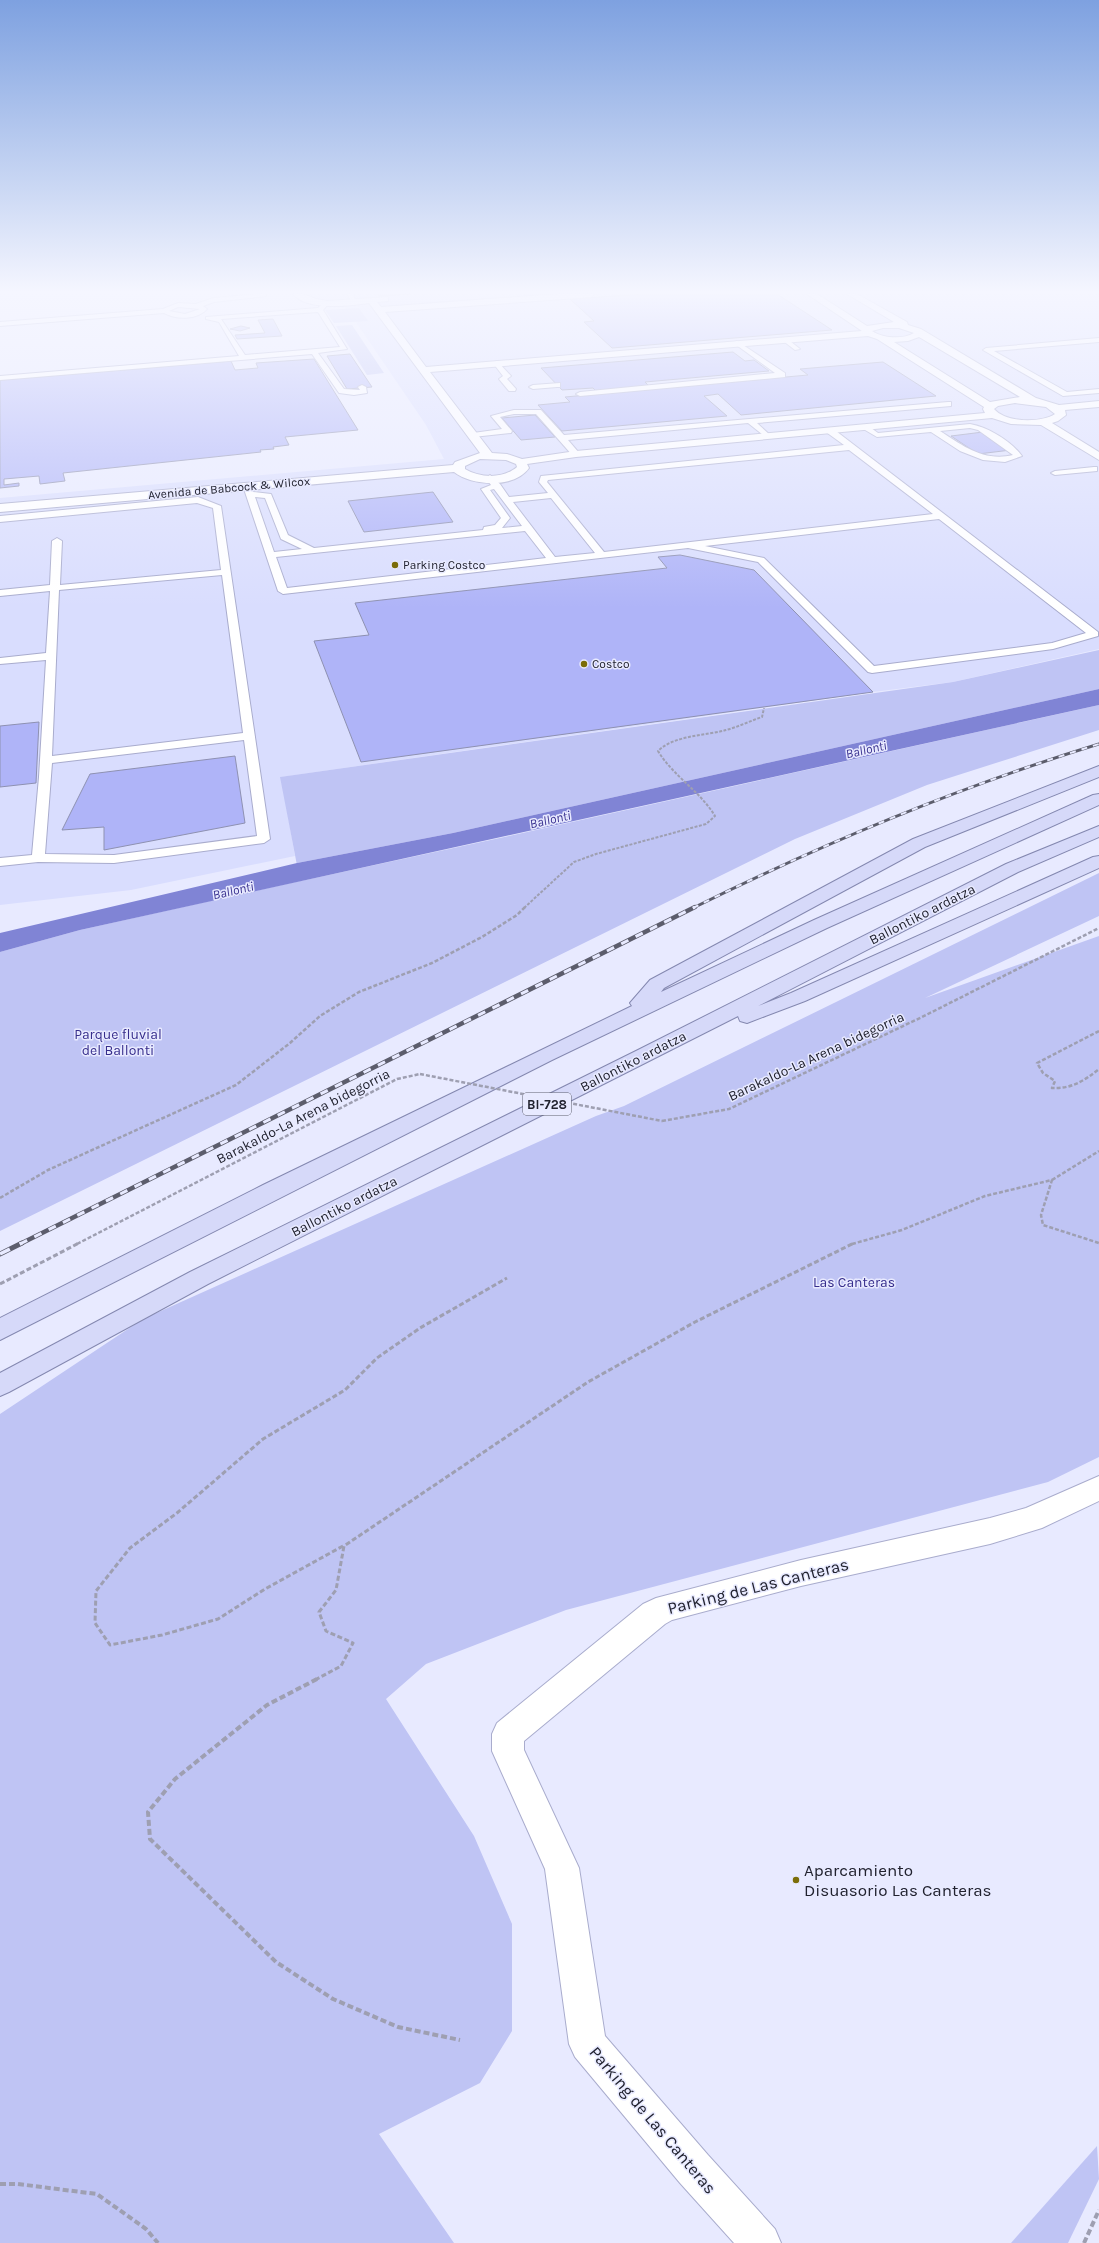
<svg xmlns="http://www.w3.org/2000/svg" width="1099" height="2243" font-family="Karla,sans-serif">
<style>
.built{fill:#d9ddfe}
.green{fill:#bfc4f4}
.water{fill:#8084d5}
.building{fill:#afb4f8;stroke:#8e91b1}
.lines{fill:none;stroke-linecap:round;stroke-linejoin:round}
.lane-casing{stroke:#a9accd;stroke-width:2}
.street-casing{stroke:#a9accd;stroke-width:2}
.primary-casing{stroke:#8488b0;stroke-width:2}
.path-far3{stroke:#9e9fb1;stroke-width:2;stroke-dasharray:3 1.5;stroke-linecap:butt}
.path-far2{stroke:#9e9fb1;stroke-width:2.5;stroke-dasharray:4 2;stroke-linecap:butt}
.path-far1{stroke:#9e9fb1;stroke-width:3;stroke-dasharray:5 2.5;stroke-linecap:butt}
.path{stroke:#9e9fb1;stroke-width:4;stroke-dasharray:6 3;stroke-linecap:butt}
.lane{fill:#fff;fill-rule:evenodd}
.street{fill:#fff;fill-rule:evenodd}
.primary{fill:#d6d9f9;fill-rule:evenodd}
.rail-far2-casing{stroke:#5c5d6c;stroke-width:3}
.rail-far1-casing{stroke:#5c5d6c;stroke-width:4.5}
.rail-casing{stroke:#5c5d6c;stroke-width:5}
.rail-far2{stroke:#e8eaff;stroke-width:2;stroke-dasharray:6;stroke-linecap:butt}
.rail-far1{stroke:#e8eaff;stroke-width:3;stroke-dasharray:8;stroke-linecap:butt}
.rail{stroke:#e8eaff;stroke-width:3.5;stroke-dasharray:11;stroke-linecap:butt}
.path-bridge{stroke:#9e9fb1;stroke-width:2.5;stroke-dasharray:4 2;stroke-linecap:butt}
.poi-dot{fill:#7b6d09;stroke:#e8eaff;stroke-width:1.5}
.labels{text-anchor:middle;stroke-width:3;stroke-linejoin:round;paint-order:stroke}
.far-street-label{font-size:12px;fill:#21222f;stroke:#e8eaff}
.far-poi-label{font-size:12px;fill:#21222f;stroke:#e8eaff;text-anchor:start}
.far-water-label{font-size:13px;font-style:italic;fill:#393190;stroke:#e8eaff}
.shield{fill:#e8eaff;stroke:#5d5e6d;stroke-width:1}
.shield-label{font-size:13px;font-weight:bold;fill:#21222f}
.street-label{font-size:14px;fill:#21222f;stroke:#e8eaff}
.park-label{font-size:14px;fill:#362d8c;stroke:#e8eaff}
.near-street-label{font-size:17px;fill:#21222f;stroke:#e8eaff}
.near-poi-label{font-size:17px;fill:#21222f;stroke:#e8eaff;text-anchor:start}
</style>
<rect width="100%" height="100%" fill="#e8eaff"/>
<polygon class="built" points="307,294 1099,294 1099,649 953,682 873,692 281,777 295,856 131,890 0,905 0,498 444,459 426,425 345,306 325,299 310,298"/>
<g class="green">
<polygon points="541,294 568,294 421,305 419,303"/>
<polygon points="359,308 368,321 334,323 325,310"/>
<polygon points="352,325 384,373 367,375 336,326"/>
<polygon points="1099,650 1099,689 453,833 297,863 301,881 509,836 1099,705 1099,730 927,785 795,839 0,1231 0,952 80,930 300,881 280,777 953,682"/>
<polygon points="1099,873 1099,916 925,998 1099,936 1099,1457 1048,1482 566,1610 426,1664 386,1699 474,1836 512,1924 512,2031 480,2083 379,2134 454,2243 0,2243 0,1414 143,1319 596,1116 624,1106"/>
<polygon points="1097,2146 1099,2179 1068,2243 1011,2243"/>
</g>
<polygon class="water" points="1099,689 1099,705 80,930 0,952 0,933 297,863 453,833"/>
<g class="building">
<polygon points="377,294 411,294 379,296"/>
<polygon points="645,294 777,294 832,330 612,348 584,322 594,321 570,299"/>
<polygon points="273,319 282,336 237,339 235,335 265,333 258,320"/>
<polygon points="241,326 250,328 240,331 230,329"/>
<polygon points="733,352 745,361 754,360 769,371 645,382 649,386 596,391 593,388 562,390 541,368"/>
<polygon points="350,354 372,387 347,389 327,356"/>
<polygon points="314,359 358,430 285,437 289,445 273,447 274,449 260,450 261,452 63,473 65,481 40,484 39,476 4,479 4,485 19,483 19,486 0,488 0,380 231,361 235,370 258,368 256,363"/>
<polygon points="883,362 936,396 741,415 718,394 704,396 727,416 562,431 538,405 570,402 565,397 808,375 800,369"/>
<polygon points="535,415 555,437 521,440 502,418"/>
<polygon points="983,432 1011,450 978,454 951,436"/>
<polygon points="433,492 453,522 364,532 348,501"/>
<polygon points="680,555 754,570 873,692 361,762 314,641 369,635 355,603 667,568 658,557"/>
<polygon points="39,722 36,783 0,787 0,726"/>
<polygon points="235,756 245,823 104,850 104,827 62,830 90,774"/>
</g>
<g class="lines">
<g class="lane-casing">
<g id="lane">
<path d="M259,294h6l1,2 -52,6 -11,4 4,3c-10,11 -31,11 -43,4l-164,13v-4l163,-13 15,-6 18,1 17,-6zM178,307l22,2 -15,5 -16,-3z"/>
<polygon points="347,294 353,294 356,302 352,302"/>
<path d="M324,302l5,1 -6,7 24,39 -29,4 26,36 16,1 -2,-3 4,-2 4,2 1,6 -13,2 -15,-2 -27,-39 -312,26v-4l239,-20 -20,-34 -13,-3v-2l112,-9zM318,312l22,35 -95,8 -24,-36z"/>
<polygon points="782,338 786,338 800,349 795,350 782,340"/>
<polygon points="1099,338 1099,342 994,351 1067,392 1099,389 1099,393 1063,396 983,350 986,348"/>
<polygon points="737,341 785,373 785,377 580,396 576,394 580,392 775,373 735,344 735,342"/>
<polygon points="497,361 511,376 507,379 516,389 515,391 509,391 499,379 503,376 493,363"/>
<polygon points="560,383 560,387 557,387 533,389 529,387 533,385"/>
<polygon points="948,402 951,402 951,406 757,423 771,436 767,438 748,423 568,440 580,454 576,456 573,456 536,414 514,414 500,417 512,431 511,433 473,437 469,435 473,433 502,429 491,416 514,410 541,410 564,435"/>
<path d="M970,424c18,3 41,17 52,32l-17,6 -22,-2 -23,-9 -29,-19 -54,5 -17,-10 7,-2 11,8zM970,428l8,2 35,25c-29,7 -50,-9 -73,-24z"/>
<path d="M826,428h6l266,204v4l-45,13 -181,24 -4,-1 -110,-110 -70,-14 -405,46 -5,-3 -35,-105 7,-2 3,8 18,2 17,41 26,13 169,-18 1,-3 11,-2 6,-7 -20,-29 10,-4 -5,-7 4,-3 10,9 9,13 39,-4 -9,-11 2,-6 303,-31 -18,-13zM849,450l84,64 -329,38 -57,-70 1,-2zM494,489l28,37 -20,2 8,-10 -20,-28zM255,497l10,1 16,41 21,10 -28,3zM551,498l44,55 -40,4 -42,-55zM939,519l147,114 -34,10 -178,23 -110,-108 -59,-12zM525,531l21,27 -259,30 -11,-31z"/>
<polygon points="1094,467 1097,467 1097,471 1055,475 1051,473 1055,471"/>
<path d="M198,497l23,9 49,333 -6,4 -150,20 -76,-1 -38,4v-8l32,-3 7,-78 7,-117 -46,4v-6l46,-5 4,-62 -50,5v-6l50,-5 2,-44 5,-3 5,3 -2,44 161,-15 -8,-62 -16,-5 -197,19v-6zM222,575l21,158 -191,23 7,-166zM244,740l13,96 -143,19 -69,-1 7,-91z"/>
</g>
</g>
<g class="street-casing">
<g id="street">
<path d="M293,294h10l13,5 11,2 61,-4v4l-11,1 4,5 178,-13h36l-4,3 -206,15 41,55 436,-36 -55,-37h10l50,32 27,-4 -47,-28h10l50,28 1,3 13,4 115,69 23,7 40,-4v6l-34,3 1,5 -8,6 -6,2 47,29v8l-58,-35 -30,-1 -19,-6 -416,39 -49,7 2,4c-15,21 -57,18 -75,4l-454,40v-8l453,-39 2,-3 25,-9 -111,-150c-19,3 -63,8 -76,-9zM883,328h16l15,5c-12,7 -31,5 -42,-2zM868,336l9,3 107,68 -1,2 2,4 -409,38 -54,8 -15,-5 -15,-1 -62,-81zM919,337l101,60 -30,5 -96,-60 14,-1zM1015,403l31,4 9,7c-14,9 -49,9 -61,-5l4,-3zM480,459l26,1 10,4 1,3c-14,12 -37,11 -52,2v-3z"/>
<polygon points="1099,1476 1099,1501 1042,1528 990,1544 801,1586 672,1620 665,1624 524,1741 524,1750 579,1868 605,2036 708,2155 775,2229 781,2243 734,2243 680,2183 575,2057 569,2044 545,1869 492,1751 492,1734 497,1723 643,1604 656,1598 801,1560 990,1518 1026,1508"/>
</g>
</g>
<g class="primary-casing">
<g id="primary">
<polygon points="1099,766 1099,777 925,847 664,988 661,992 814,920 1093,795 1099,794 1099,805 827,928 552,1060 0,1340 0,1318 263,1185 632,1006 630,1003 650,980 913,839"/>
<polygon points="1099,826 1099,837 1018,872 758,1006 791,993 1093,857 1099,856 1099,868 805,1001 747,1023 740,1021 738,1016 208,1284 9,1392 0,1396 0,1373 190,1272 638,1050 1006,864"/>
</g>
</g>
<path class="path-far3" d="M524,908l50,-46 22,-8 110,-30 9,-8c-15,-25 -42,-40 -57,-65 16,-16 47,-15 68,-21 12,-3 24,-9 36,-13l2,-9"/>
<g class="path-far2">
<path d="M1099,1031l-62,32 6,10 12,8 -3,7c19,1 32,-7 47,-19"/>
<polyline points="662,1121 729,1109 922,1017 1099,928"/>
<polyline points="1052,1180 1099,1151"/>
<polyline points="0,1198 48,1170 236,1085 290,1043 320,1016 359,992 432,963 482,937 517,915 525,907"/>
<polyline points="77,1244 397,1079 420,1074"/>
<polyline points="852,1244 902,1230 985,1196 1052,1180 1041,1215 1043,1225 1099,1243"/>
</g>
<g class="path-far1">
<polyline points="0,1284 79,1243"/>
<polyline points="343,1546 265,1589 218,1619 162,1635 110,1645 95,1623 96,1591 130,1548 177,1513 263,1439 345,1390 377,1358 420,1328 507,1278"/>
<polyline points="315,1680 341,1666 353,1643 326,1631 319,1612 336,1590 344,1546 588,1382 695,1322 854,1243"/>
</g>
<g class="path">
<polyline points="317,1679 267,1705 175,1779 148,1812 150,1839 276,1962 333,1999 398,2027 460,2040"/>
<polyline points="0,2184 18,2184 97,2194 146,2229 158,2243"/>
<polyline points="1084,2243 1099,2210"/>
</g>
<use href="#lane" class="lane"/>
<use href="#street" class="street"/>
<use href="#primary" class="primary"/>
<g class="rail-far2-casing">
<path id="rail-far2" d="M693,908c131,-65 266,-121 406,-164"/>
</g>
<g class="rail-far1-casing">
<polyline id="rail-far1" points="20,1244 695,907"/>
</g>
<g class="rail-casing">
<polyline id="rail" points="0,1254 22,1243"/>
</g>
<use href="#rail-far2" class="rail-far2"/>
<use href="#rail-far1" class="rail-far1"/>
<use href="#rail" class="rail"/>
<polyline class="path-bridge" points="420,1074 662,1121"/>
</g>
<linearGradient id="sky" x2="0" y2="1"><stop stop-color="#7ea1e0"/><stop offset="0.48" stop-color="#f5f6ff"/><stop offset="1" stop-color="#f5f6ff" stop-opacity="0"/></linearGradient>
<rect width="1099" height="608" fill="url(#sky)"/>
<g class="poi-dot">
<circle cx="395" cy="565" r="4"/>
<circle cx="584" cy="664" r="4"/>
<circle cx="796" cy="1880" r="4"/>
</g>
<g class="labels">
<g class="far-street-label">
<text transform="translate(229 488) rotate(-5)" y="4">Avenida de Babcock &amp; Wilcox</text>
</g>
<g class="far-poi-label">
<text x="403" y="569">Parking Costco</text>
<text x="592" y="668">Costco</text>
</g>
<g class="far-water-label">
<text transform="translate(866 749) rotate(-13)" y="5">Ballonti</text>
<text transform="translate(550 819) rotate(-13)" y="5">Ballonti</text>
<text transform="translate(233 890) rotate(-13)" y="5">Ballonti</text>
</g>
<rect class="shield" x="523" y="1093" width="48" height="22" rx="3"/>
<g class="shield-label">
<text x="547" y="1109">BI-728</text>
</g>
<g class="street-label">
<text transform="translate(922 914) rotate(-27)" y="5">Ballontiko ardatza</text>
<text transform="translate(816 1056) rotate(-25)" y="5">Barakaldo-La Arena bidegorria</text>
<text transform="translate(633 1061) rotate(-27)" y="5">Ballontiko ardatza</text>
<text transform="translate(303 1116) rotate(-27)" y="5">Barakaldo-La Arena bidegorria</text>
<text transform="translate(344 1206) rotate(-27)" y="5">Ballontiko ardatza</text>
</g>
<g class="park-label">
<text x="118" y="1039">Parque fluvial<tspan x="118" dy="16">del Ballonti</tspan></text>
<text x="854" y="1287">Las Canteras</text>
</g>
<g class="near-street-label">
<text transform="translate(758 1586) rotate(-14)" y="6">Parking de Las Canteras</text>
<text transform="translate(653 2120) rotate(50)" y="6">Parking de Las Canteras</text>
</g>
<g class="near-poi-label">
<text x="804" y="1876">Aparcamiento<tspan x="804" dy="20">Disuasorio Las Canteras</tspan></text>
</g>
</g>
</svg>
